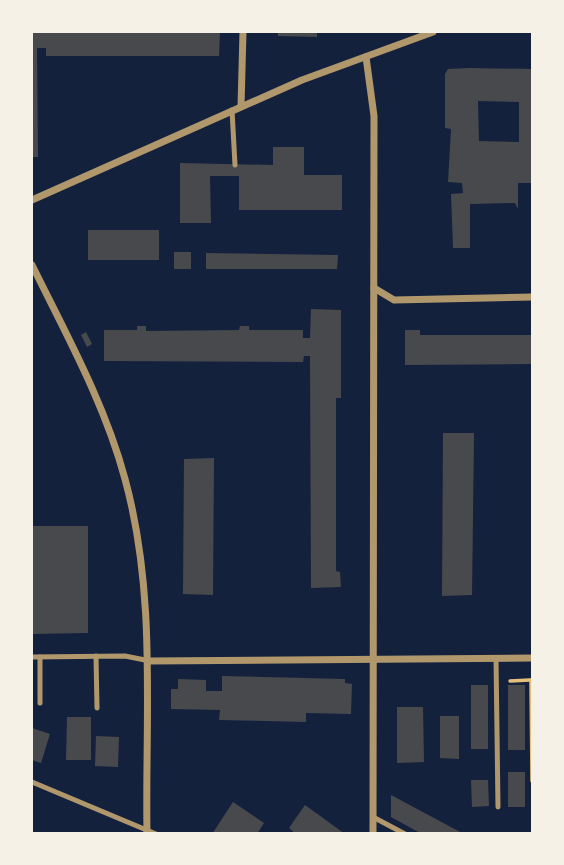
<svg xmlns="http://www.w3.org/2000/svg" width="564" height="865" font-family="Arial,sans-serif">
<style>
.building{fill:#48494c;fill-rule:evenodd}
.lines{fill:none;stroke-linecap:round;stroke-linejoin:round}
.path{stroke:#e5c07b;stroke-width:3.5}
.service{stroke:#b1986c;stroke-width:5}
.minor{stroke:#b1986c;stroke-width:7}
</style>
<rect width="100%" height="100%" fill="#14213d"/>
<g class="building">
<polygon points="32,32 220,32 219,56 46,56 46,48 37,48 38,157 32,157"/>
<polygon points="278,32 317,32 317,37 278,36"/>
<path d="M469,68l63,1v114h-14v26l-3,-6 -45,1v44h-17l-2,-54 12,-1 -1,-10 -14,-1 3,-53 -6,-1v-54l3,-5zM478,101l41,1v40l-40,-1z"/>
<polygon points="273,147 304,147 304,175 342,175 342,210 239,210 239,176 210,176 211,223 180,223 180,163 273,165"/>
<rect x="88" y="230" width="71" height="30"/>
<rect x="174" y="252" width="17" height="17"/>
<polygon points="206,253 338,255 337,269 206,269"/>
<polygon points="311,309 341,310 341,398 336,398 336,571 340,572 341,587 311,588 310,356 304,356 303,362 104,361 104,330 137,330 137,326 146,326 146,331 239,330 240,326 249,326 249,330 303,330 303,338 310,338"/>
<polygon points="405,330 420,330 420,335 532,335 532,364 405,365"/>
<polygon points="86,332 92,344 87,347 81,335"/>
<polygon points="443,433 474,433 472,595 442,596"/>
<polygon points="214,458 213,595 183,594 184,459"/>
<polygon points="32,526 88,526 88,633 32,634"/>
<polygon points="222,676 345,679 345,683 352,684 351,714 306,713 306,722 219,720 220,710 171,709 171,689 178,689 178,679 206,680 206,691 222,691"/>
<rect x="471" y="685" width="17" height="64"/>
<rect x="508" y="685" width="17" height="65"/>
<polygon points="397,707 423,707 424,762 397,763"/>
<polygon points="440,716 459,716 459,759 440,758"/>
<polygon points="67,717 91,717 91,760 66,760"/>
<polygon points="32,728 50,734 41,763 32,760"/>
<polygon points="96,736 119,737 118,767 95,766"/>
<rect x="508" y="772" width="17" height="35"/>
<polygon points="471,780 488,780 489,806 472,807"/>
<polygon points="391,795 464,834 422,834 391,817"/>
<polygon points="233,802 264,823 257,834 212,834"/>
<polygon points="305,805 345,834 296,834 289,828"/>
</g>
<g class="lines">
<g class="path">
<polyline points="531,680 532,781"/>
<polyline points="510,681 530,680"/>
</g>
<g class="service">
<polyline points="232,110 235,165"/>
<polyline points="96,656 97,708"/>
<polyline points="32,657 125,656 150,661"/>
<polyline points="496,658 498,807"/>
<polyline points="40,703 40,657"/>
<polyline points="32,782 156,834"/>
<polyline points="373,817 405,834"/>
</g>
<g class="minor">
<polyline points="366,57 374,116 373,834"/>
<polyline points="241,106 243,32"/>
<polyline points="32,200 302,80 433,32"/>
<path d="M32,265c34,69 73,139 93,214 32,117 20,236 22,355"/>
<polyline points="374,288 394,300 532,297"/>
<polyline points="150,661 532,658"/>
</g>
</g>
<rect width="564" height="865" fill="none" stroke="#f6f1e7" stroke-width="66"/>
</svg>
